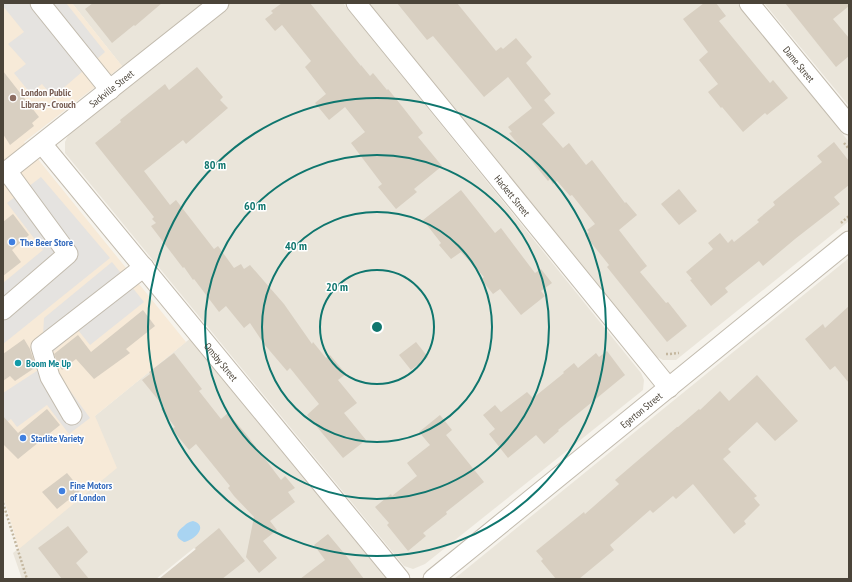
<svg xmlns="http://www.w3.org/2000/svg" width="852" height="582" font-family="'PT Sans Narrow',sans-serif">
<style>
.residential{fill:#eae5da}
.commercial{fill:#f7ead8}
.parking{fill:#e5e3e0}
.water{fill:#a9d4f2}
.building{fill:#d8cfc1}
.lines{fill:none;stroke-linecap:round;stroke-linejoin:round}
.minor-casing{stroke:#c2bbae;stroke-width:21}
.path{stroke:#c4b79f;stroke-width:2.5;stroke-dasharray:2 2;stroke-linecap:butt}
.minor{stroke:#fff;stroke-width:19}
.ring{fill:none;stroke:#0f766e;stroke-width:2}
.education-dot{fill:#8d6e63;stroke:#fff;stroke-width:1.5}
.shop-dot{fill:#3f7fe0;stroke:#fff;stroke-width:1.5}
.culture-dot{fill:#0f9aa8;stroke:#fff;stroke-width:1.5}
.labels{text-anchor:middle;stroke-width:3;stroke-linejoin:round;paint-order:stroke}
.street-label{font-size:10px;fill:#4b4439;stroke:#fff}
.education-label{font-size:10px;font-weight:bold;fill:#785e54;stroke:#fff;text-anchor:start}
.shop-label{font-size:10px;font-weight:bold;fill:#366cbe;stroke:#fff;text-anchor:start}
.culture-label{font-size:10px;font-weight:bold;fill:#0d838f;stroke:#fff;text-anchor:start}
.centre{fill:#0f766e;stroke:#fff;stroke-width:2}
.ring-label{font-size:12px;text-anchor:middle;font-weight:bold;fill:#0f766e;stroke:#fff;stroke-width:3;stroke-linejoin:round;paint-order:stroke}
</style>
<rect width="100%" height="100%" fill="#f6f3ec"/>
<g class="residential">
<polygon points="72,3 208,3 125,71 122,66"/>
<polygon points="229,3 343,3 641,373 644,380 643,390 425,564 413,569 404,566 65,153 65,142 71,129"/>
<polygon points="369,3 737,3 849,142 849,221 676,360 663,360 655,356"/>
<polygon points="764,3 849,3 849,106"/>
<polygon points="849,258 849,579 454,579"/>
<polygon points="192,337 386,577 387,579 221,579 194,548 156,579 22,579 13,553 19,548 95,416"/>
</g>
<polygon class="commercial" points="3,3 72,3 122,66 24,142 186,342 95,416 117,468 19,549 3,496"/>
<g class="parking">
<polygon points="3,3 66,3 105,52 53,97 42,84 30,93 14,73 26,64 8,44 24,32 3,6"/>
<polygon points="41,177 110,258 3,344 3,283 43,250 7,203"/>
<polygon points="112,262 144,302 90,345 78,330 46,358 90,418 69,434 47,405 17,427 11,419 3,425 3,393 46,365 32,344 43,335 44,318"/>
</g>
<path class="water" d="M193,521c17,5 0,20 -9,21 -10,-5 -8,-10 0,-16 3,-3 5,-4 9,-5z"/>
<g class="building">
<polygon points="93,3 162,3 135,26 134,25 112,43 85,9"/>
<polygon points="282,3 310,3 361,66 361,65 370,76 373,73 387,90 388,89 401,105 423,133 418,137 442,166 414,189 417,192 396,209 378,187 382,184 351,143 365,132 345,107 329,120 315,103 326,94 305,67 311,61 282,25 275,31 265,19 273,13 271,11"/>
<polygon points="397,3 457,3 496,51 501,47 503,49 516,38 532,57 526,63 551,94 544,100 555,113 542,124 563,148 569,143 586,165 592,160 625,203 626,202 637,215 619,230 647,266 640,272 666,303 668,302 687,326 667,342 607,267 609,265 585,235 589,232 587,230 595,224 572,195 570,196 557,181 553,184 550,179 548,181 509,133 512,132 508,127 532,108 508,77 484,97 433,36 427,40"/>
<polygon points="704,3 716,3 726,16 719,21 770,83 773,80 788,98 767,115 765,113 743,132 722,107 721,108 708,92 718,84 699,60 708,52 683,19"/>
<polygon points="785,3 849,3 849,6 833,19 849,38 849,56 836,67"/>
<polygon points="197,67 223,97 220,100 228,108 186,144 183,140 144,171 170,205 176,200 214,249 218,246 234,268 241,264 244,269 250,265 284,304 312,344 313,342 326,358 330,355 346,374 338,380 357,403 344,413 366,440 343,458 307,415 319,404 290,368 287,371 264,344 250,323 244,328 226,306 219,312 194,279 193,280 184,267 183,268 151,226 156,223 152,219 154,217 95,143 121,122 120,120 165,84 169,90"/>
<polygon points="3,71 39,117 32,123 34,126 10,145 3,134"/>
<polygon points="834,142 849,161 849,185 834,197 840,204 795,239 763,266 759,261 725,288 728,292 711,306 690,280 692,279 686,272 713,249 708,243 720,233 728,243 732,239 734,242 759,222 757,220 775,205 773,202 822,162 817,156"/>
<polygon points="679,189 697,211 679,225 661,204"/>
<polygon points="461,190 495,233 501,228 513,244 535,273 541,269 552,283 541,291 545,296 521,315 500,289 493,294 481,279 484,277 461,252 451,259 439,245 441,243 423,220"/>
<polygon points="13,214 29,235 12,250 21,262 3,276 3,222"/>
<polygon points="849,306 849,383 835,366 830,370 805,339 823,324 825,328"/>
<polygon points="143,310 155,326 126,349 130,353 94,379 76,359 62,370 58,364 54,354 78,335 91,352"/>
<polygon points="24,339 30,349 36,367 15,381 10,376 3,381 3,354"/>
<polygon points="416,342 428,357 411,370 399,355"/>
<polygon points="607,351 625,375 558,430 559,431 544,444 536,435 508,458 489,434 495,429 483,415 495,405 501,412 527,392 533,398 564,373 563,372 574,363 578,368 596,353 599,357"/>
<polygon points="174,353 202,389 199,391 221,419 228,413 246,434 281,480 285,476 295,488 288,492 295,502 270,521 277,530 263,541 277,558 259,573 246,557 254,517 234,496 228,488 230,486 196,444 189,450 172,429 175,427 161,409 164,407 142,380 150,374 149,372"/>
<polygon points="757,375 798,421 775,441 757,422 728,449 731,452 723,459 757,496 754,498 760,505 744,521 746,524 734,534 693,484 676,499 673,496 653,513 650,510 610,545 614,550 579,579 556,579 541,561 543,559 536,551 584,512 585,514 619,484 615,480 677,427 678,427 699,409 700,410 720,391 729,401"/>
<polygon points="47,409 60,425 18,459 3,444 3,416 18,433"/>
<polygon points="440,415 452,430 446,435 484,482 446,512 447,514 423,533 426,536 408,551 387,525 389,523 375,507 391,494 392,496 417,476 407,463 430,445 419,432"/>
<polygon points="67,473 81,490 57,509 42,492"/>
<polygon points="68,526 88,552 76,563 89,579 62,579 38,548"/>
<polygon points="219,528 245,561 222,579 159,579 196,549 195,548"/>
<polygon points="328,534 348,558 364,579 300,579 325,560 314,545"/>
</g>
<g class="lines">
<g class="minor-casing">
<g id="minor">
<polyline points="40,3 110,90"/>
<path id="s1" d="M356,3l313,385"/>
<path id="s2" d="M749,3l100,122"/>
<path id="s3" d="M42,144l358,435"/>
<path id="s4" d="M3,174l216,-171"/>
<polyline points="3,310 68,254 7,171"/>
<polyline points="72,415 50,377 41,347 144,267"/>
<path id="s5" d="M433,579l416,-338"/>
</g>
</g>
<g class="path">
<polyline points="844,143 849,149"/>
<polyline points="841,223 849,216"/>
<polyline points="666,354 669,354 679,353"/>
<polyline points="3,503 27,579"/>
</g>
<use href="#minor" class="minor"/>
</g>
<g class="ring">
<circle cx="377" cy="327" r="57"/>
<circle cx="377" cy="327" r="115"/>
<circle cx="377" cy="327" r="172"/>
<circle cx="377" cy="327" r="229"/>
</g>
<circle class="education-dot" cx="13" cy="98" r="4"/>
<g class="shop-dot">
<circle cx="12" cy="242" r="4"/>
<circle cx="23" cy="438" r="4"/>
<circle cx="62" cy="491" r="4"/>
</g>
<circle class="culture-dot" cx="18" cy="363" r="4"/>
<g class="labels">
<g class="street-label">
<text dy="4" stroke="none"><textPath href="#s2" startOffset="79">Dame Street</textPath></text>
<text dy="4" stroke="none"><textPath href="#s4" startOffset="138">Sackville Street</textPath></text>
<text dy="4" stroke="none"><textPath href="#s1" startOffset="248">Hackett Street</textPath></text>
<text dy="4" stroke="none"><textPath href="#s3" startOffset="282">Omsby Street</textPath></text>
<text dy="4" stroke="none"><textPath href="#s5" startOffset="268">Egerton Street</textPath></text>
</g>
<g class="education-label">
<text x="21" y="96">London Public<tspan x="21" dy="12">Library - Crouch</tspan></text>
</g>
<g class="shop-label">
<text x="20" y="246">The Beer Store</text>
<text x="31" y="442">Starlite Variety</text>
<text x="70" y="489">Fine Motors<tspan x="70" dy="12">of London</tspan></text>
</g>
<g class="culture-label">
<text x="26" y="367">Boom Me Up</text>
</g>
</g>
<circle cx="377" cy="327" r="6" class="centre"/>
<g class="ring-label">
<text x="215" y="169">80 m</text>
<text x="255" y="210">60 m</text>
<text x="296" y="250">40 m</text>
<text x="337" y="291">20 m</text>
</g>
<rect width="852" height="582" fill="none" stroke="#4b4439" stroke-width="8"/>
</svg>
